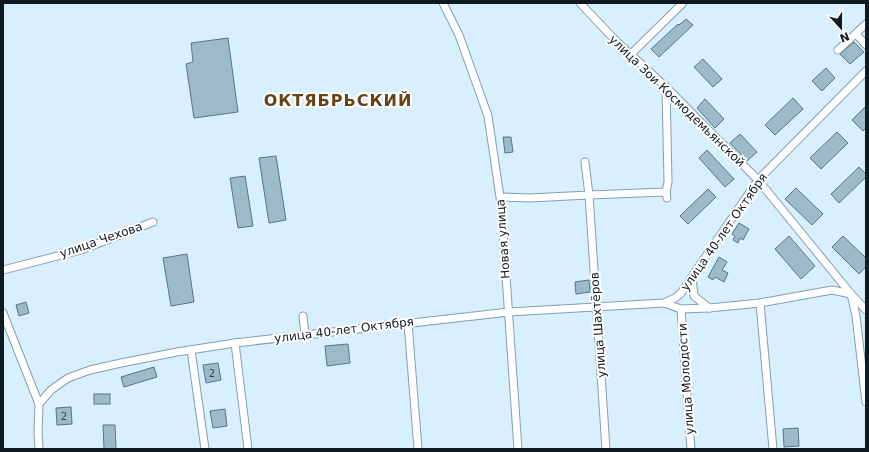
<svg xmlns="http://www.w3.org/2000/svg" width="869" height="452" font-family="'DejaVu Sans',sans-serif">
<style>
.building{fill:#9dbacb;stroke:#597484}
.lines{fill:none;stroke-linecap:round;stroke-linejoin:round}
.minor-casing{stroke:#839fb0;stroke-width:9}
.minor{stroke:#fff;stroke-width:7}
.labels{text-anchor:middle;stroke-width:4;stroke-linejoin:round;paint-order:stroke}
.number-label{font-size:10px;fill:#33434c}
.street-label{font-size:12px;fill:#101b21;stroke:#fff}
.district-label{font-size:16px;font-weight:bold;letter-spacing:1px;fill:#6a4117;stroke:#fff}
</style>
<rect width="100%" height="100%" fill="#d7effe"/>
<g class="building">
<polygon points="686,19 693,25 659,57 651,49 678,24 679,25"/>
<polygon points="228,38 238,112 194,118 186,64 193,62 191,43"/>
<polygon points="854,42 864,52 850,64 840,54"/>
<polygon points="703,59 722,79 713,87 694,67"/>
<polygon points="826,68 835,78 822,91 812,81"/>
<polygon points="793,98 803,109 775,135 765,125"/>
<polygon points="705,99 724,119 715,128 697,108"/>
<polygon points="866,106 866,128 863,131 852,120"/>
<polygon points="837,132 848,143 821,169 810,158"/>
<polygon points="740,134 757,152 747,161 730,143"/>
<polygon points="503,137 511,137 513,152 505,153"/>
<polygon points="707,150 734,179 725,187 699,158"/>
<polygon points="276,156 286,220 269,223 259,158"/>
<polygon points="859,167 866,174 866,177 839,203 831,194"/>
<polygon points="245,176 253,226 238,228 230,178"/>
<polygon points="796,188 823,214 812,225 785,199"/>
<polygon points="708,189 716,197 688,224 680,216"/>
<polygon points="739,223 749,229 743,240 740,238 738,243 733,240 735,236 732,234"/>
<polygon points="789,236 815,266 801,279 775,249"/>
<polygon points="843,236 866,258 866,267 859,274 832,247"/>
<polygon points="187,254 194,302 171,306 163,258"/>
<polygon points="719,257 727,262 722,270 728,273 724,282 715,277 713,280 708,277"/>
<polygon points="589,280 590,292 576,294 575,282"/>
<polygon points="26,302 29,313 19,316 16,305"/>
<polygon points="348,344 350,363 327,366 325,346"/>
<polygon points="218,363 221,380 206,383 203,365"/>
<polygon points="154,367 157,377 124,387 121,377"/>
<rect x="94" y="394" width="16" height="10"/>
<polygon points="71,407 72,424 57,425 56,408"/>
<polygon points="225,409 227,426 213,428 210,411"/>
<polygon points="103,425 115,425 116,449 104,449"/>
<polygon points="798,428 799,446 784,447 783,429"/>
</g>
<g class="lines">
<g class="minor-casing">
<g id="minor">
<polyline points="443,3 459,35 488,116 501,204 518,449"/>
<polyline points="580,3 614,39 666,87 758,180 851,294 866,310"/>
<polyline points="856,34 866,45"/>
<polyline points="838,50 866,24"/>
<polyline points="631,54 683,3"/>
<polyline points="666,87 668,182 666,192"/>
<polyline points="585,162 589,195 666,192 667,198"/>
<polyline points="501,197 529,198 589,195 606,449"/>
<polyline points="3,270 81,250 153,222"/>
<polyline points="692,277 694,296 709,308"/>
<polyline points="664,303 681,309 709,308 760,303 832,290 851,294 856,316 866,402"/>
<polyline points="760,303 773,449"/>
<polyline points="681,309 691,449"/>
<polyline points="3,313 39,404 38,432 39,449"/>
<polyline points="303,316 305,335"/>
<polyline points="408,323 418,449"/>
<polyline points="235,343 248,449"/>
<polyline points="191,350 205,449"/>
<polyline points="39,404 51,390 68,378 90,370 121,363 177,352 235,343 509,312 664,303 675,298 681,293 758,180 866,71"/>
</g>
</g>
<use href="#minor" class="minor"/>
</g>
<g class="labels">
<g class="number-label">
<text x="212" y="377">2</text>
<text x="64" y="420">2</text>
</g>
<g class="street-label">
<text transform="translate(677 101) rotate(44)" y="4">улица Зои Космодемьянской</text>
<text transform="translate(724 232) rotate(-55)" y="4">улица 40-лет Октября</text>
<text transform="translate(503 239) rotate(-94)" y="4">Новая улица</text>
<text transform="translate(101 240) rotate(-19)" y="4">улица Чехова</text>
<text transform="translate(598 325) rotate(-94)" y="4">улица Шахтёров</text>
<text transform="translate(344 330) rotate(-7)" y="4">улица 40-лет Октября</text>
<text transform="translate(686 379) rotate(-94)" y="4">улица Молодости</text>
</g>
<g class="district-label">
<text x="338" y="106">ОКТЯБРЬСКИЙ</text>
</g>
</g>
<rect width="869" height="452" fill="none" stroke="#101b21" stroke-width="8"/>
<g transform="translate(841 28) rotate(159)" stroke="#ffffff" stroke-width="3" paint-order="stroke">
<path d="M0-3L7 15L0 10L-7 15Z" fill="#101b21"/>
<text y="-6" font-size="11" font-weight="bold" text-anchor="middle" fill="#101b21">N</text>
</g>
</svg>
